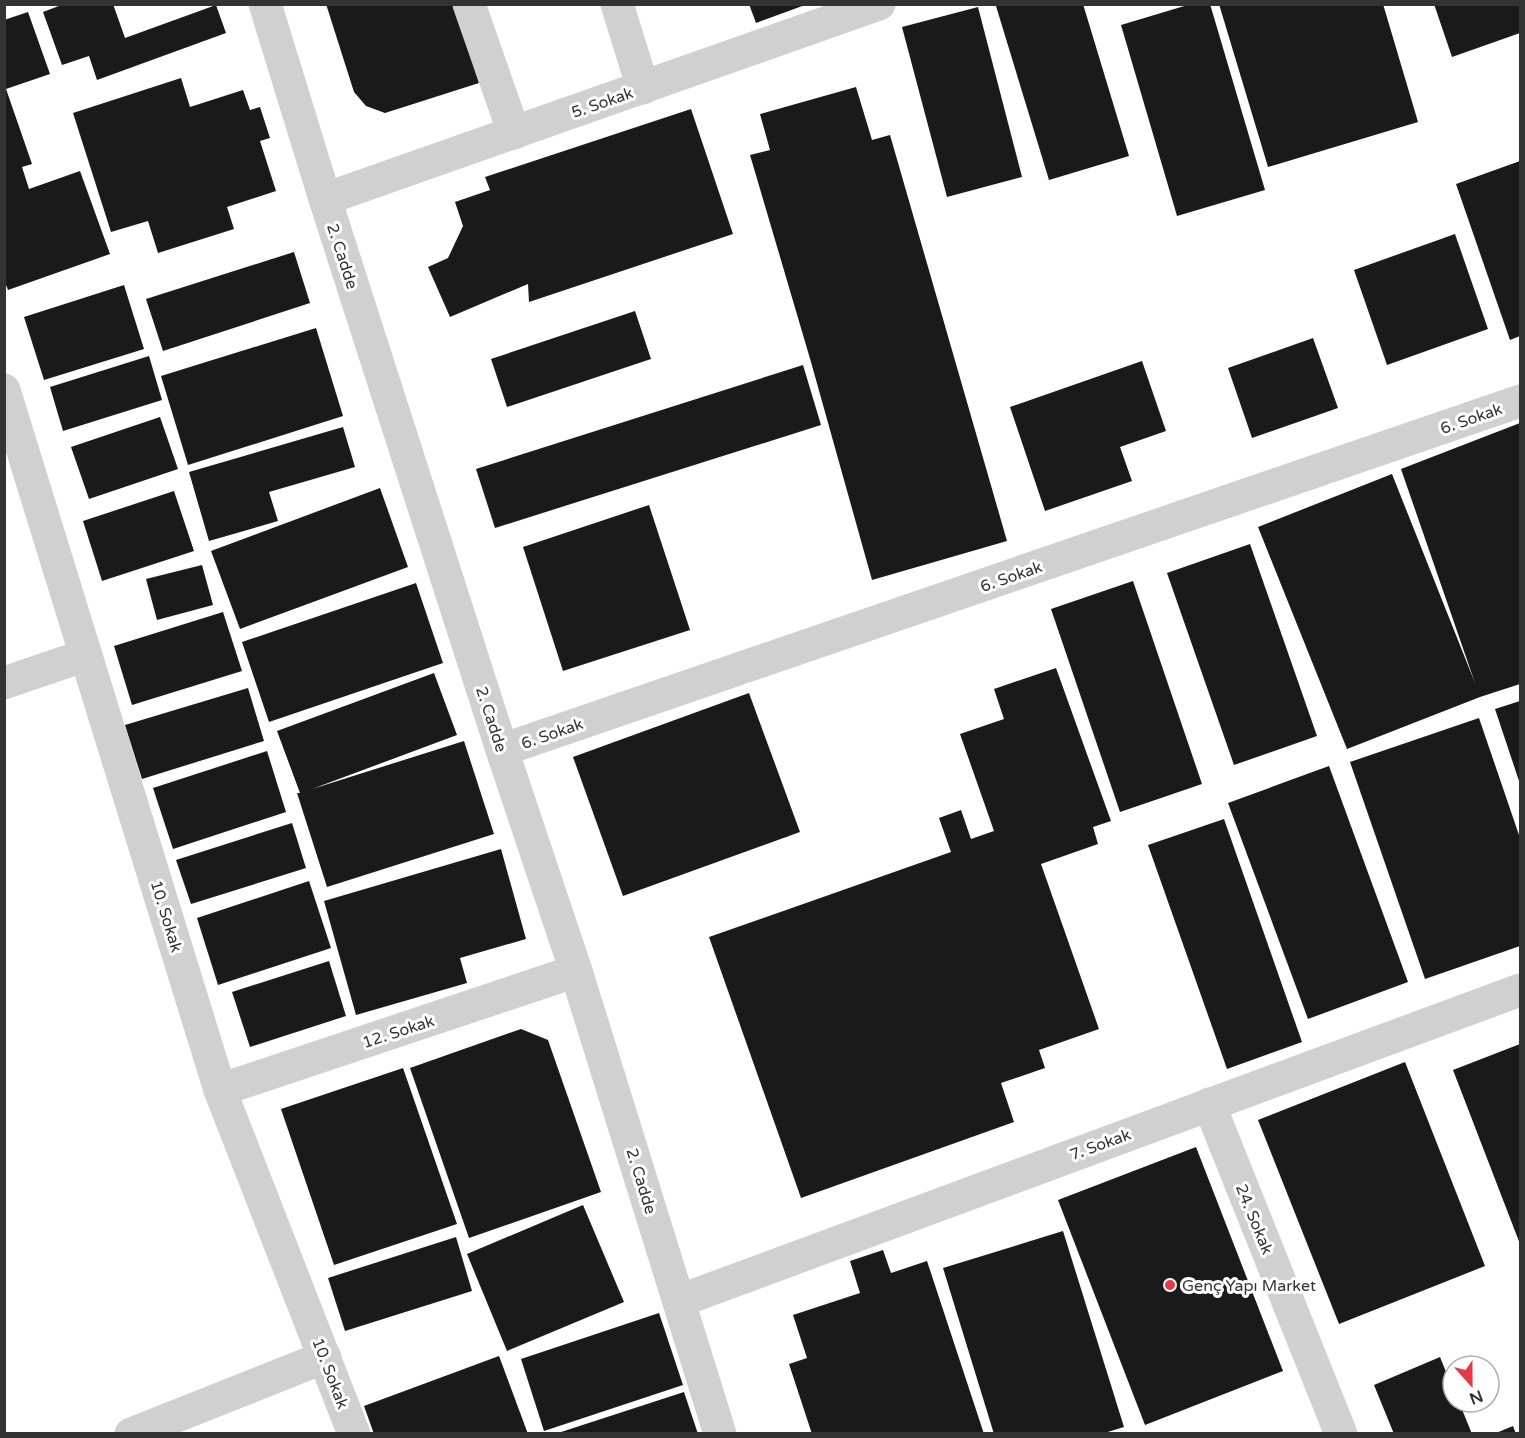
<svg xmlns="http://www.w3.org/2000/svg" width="1525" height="1438" font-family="'Varela Round',sans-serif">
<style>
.building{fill:#1a1a1a}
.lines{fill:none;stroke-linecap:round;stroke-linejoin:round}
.minor{stroke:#d0d0d0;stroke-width:33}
.poi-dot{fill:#e63946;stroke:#fff;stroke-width:2}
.labels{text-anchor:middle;stroke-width:6;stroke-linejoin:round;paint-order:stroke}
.street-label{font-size:16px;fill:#333;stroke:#fff}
.poi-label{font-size:16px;fill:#333;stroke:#fff;text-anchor:start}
</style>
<rect width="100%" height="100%" fill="#fff"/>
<g class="building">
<polygon points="64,4 113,4 125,38 216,5 226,33 97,80 89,56 62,65 43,12"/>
<polygon points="326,4 454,4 479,83 385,113 366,106 354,92"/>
<polygon points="749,4 805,4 805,5 756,23"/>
<polygon points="1001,4 1083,4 1129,156 1049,180 996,6"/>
<polygon points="1191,4 1210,4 1265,190 1177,216 1121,25"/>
<polygon points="1219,4 1383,4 1418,122 1268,167"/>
<polygon points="1434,4 1520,4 1520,33 1452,57"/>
<polygon points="978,7 1022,177 947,197 902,27"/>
<polygon points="28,12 50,74 6,89 32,164 22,167 29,189 80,171 110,254 8,290 4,280 4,20"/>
<polygon points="181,78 190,107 243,90 250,110 260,107 270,138 260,141 276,191 227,207 234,229 158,253 148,221 111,232 73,113"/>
<polygon points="856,87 872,140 890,135 1007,541 872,580 811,362 750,155 770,150 760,114"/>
<polygon points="691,109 733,234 529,302 528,284 450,317 428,267 448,258 463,226 455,202 490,190 485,177"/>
<polygon points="1520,161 1520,336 1510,340 1456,184"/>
<polygon points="1455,234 1488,329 1387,365 1354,270"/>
<polygon points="294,252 310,303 163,351 146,299"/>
<polygon points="124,285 144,349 44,380 24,317"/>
<polygon points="635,311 651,359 507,407 491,359"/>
<polygon points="316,328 343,416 188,465 161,376"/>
<polygon points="1313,338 1338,408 1252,438 1228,368"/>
<polygon points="149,356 162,400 63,431 50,387"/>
<polygon points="1142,361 1166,431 1120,447 1132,481 1045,511 1010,407"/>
<polygon points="803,365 821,425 495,528 476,469"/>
<polygon points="160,417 178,469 89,499 71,447"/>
<polygon points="1520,423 1520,684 1480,697 1347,749 1258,527 1392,474 1475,683 1401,469"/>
<polygon points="343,427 355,467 269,492 278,521 209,541 189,472"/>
<polygon points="380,488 408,567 240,629 211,551"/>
<polygon points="174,491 194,551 102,581 83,521"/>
<polygon points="649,505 690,630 563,671 523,547"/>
<polygon points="1250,544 1317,736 1234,765 1167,573"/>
<polygon points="202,565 213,605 157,620 146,579"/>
<polygon points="1133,581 1202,784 1120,812 1051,609"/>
<polygon points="416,583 443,663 269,722 242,642"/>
<polygon points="223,612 242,671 132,705 114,646"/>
<polygon points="1056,668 1111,821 1093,827 1098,844 1041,864 1099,1029 1039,1050 1045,1068 1001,1083 1014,1122 801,1198 709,937 951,852 939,818 961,810 971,839 994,831 960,734 1004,719 994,689"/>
<polygon points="434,673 457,735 312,789 464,741 494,834 327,887 297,793 300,793 277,731"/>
<polygon points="248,688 264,741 142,779 125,725"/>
<polygon points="749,693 800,832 623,896 573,757"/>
<polygon points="1520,701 1520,784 1495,709"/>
<polygon points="1479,718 1520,838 1520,946 1425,979 1350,762"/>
<polygon points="267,751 286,812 173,849 153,788"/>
<polygon points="1329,766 1408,982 1308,1019 1228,803"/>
<polygon points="1224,819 1302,1042 1227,1069 1148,845"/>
<polygon points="292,823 306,868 191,904 176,860"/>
<polygon points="501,849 526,939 460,958 467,983 356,1015 324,901"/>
<polygon points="309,881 331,948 218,985 197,918"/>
<polygon points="329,961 346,1016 250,1047 232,992"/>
<polygon points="521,1029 548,1040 601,1192 469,1238 410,1068"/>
<polygon points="1520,1044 1520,1244 1453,1070"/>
<polygon points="1405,1062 1485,1266 1339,1324 1258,1120"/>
<polygon points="403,1068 457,1224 334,1265 281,1109"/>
<polygon points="1196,1147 1283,1371 1145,1425 1058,1200"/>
<polygon points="583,1205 624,1302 507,1351 467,1254"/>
<polygon points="1063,1231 1124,1427 1101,1434 994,1434 943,1268"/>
<polygon points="456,1237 472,1291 345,1331 328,1278"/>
<polygon points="883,1250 891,1273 927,1261 984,1434 812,1434 789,1364 807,1358 793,1315 860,1293 850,1261"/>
<polygon points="659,1313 683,1385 544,1431 521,1359"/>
<polygon points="499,1356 528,1434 374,1434 364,1406"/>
<polygon points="1440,1357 1453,1389 1453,1402 1459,1402 1472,1434 1394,1434 1374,1385"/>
<polygon points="684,1392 698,1434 558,1434 558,1433"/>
<polygon points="1513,1426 1516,1434 1496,1434 1496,1433"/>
</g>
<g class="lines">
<g class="minor">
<polyline points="265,4 325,199 502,750 576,971 720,1434"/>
<polyline points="469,4 514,133"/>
<polyline points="617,4 643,88"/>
<polyline points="325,199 879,4"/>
<polyline points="4,390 220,1090 354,1434"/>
<polyline points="4,683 86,655"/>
<polyline points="502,750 1520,401"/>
<polyline points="220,1090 576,971"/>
<polyline points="1209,1104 1341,1434"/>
<polyline points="679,1301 1520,990"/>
<polyline points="131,1434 325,1357"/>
</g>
</g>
<circle class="poi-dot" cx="1170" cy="1285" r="6"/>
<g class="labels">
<g class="street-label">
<text transform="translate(602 102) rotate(-19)" y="6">5. Sokak</text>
<text transform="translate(343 256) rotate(72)" y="6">2. Cadde</text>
<text transform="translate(1471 418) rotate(-19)" y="6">6. Sokak</text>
<text transform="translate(1011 576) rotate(-19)" y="6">6. Sokak</text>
<text transform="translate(492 719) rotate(72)" y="6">2. Cadde</text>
<text transform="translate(552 733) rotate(-19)" y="6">6. Sokak</text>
<text transform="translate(167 916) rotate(73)" y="6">10. Sokak</text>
<text transform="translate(398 1031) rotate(-18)" y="6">12. Sokak</text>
<text transform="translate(1100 1144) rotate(-20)" y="6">7. Sokak</text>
<text transform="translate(642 1181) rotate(73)" y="6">2. Cadde</text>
<text transform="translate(1255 1219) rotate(68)" y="6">24. Sokak</text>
<text transform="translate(331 1373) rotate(69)" y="6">10. Sokak</text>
</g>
<g class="poi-label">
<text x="1182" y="1291">Genç Yapı Market</text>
</g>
</g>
<rect width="1525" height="1438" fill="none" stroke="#333333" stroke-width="12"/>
<g transform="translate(1471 1384) rotate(159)"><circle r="28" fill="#ffffff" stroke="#adadad" stroke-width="1.5"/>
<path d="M0-4.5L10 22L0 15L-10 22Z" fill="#e63946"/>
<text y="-9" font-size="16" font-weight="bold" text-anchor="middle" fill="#333333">N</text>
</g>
</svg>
